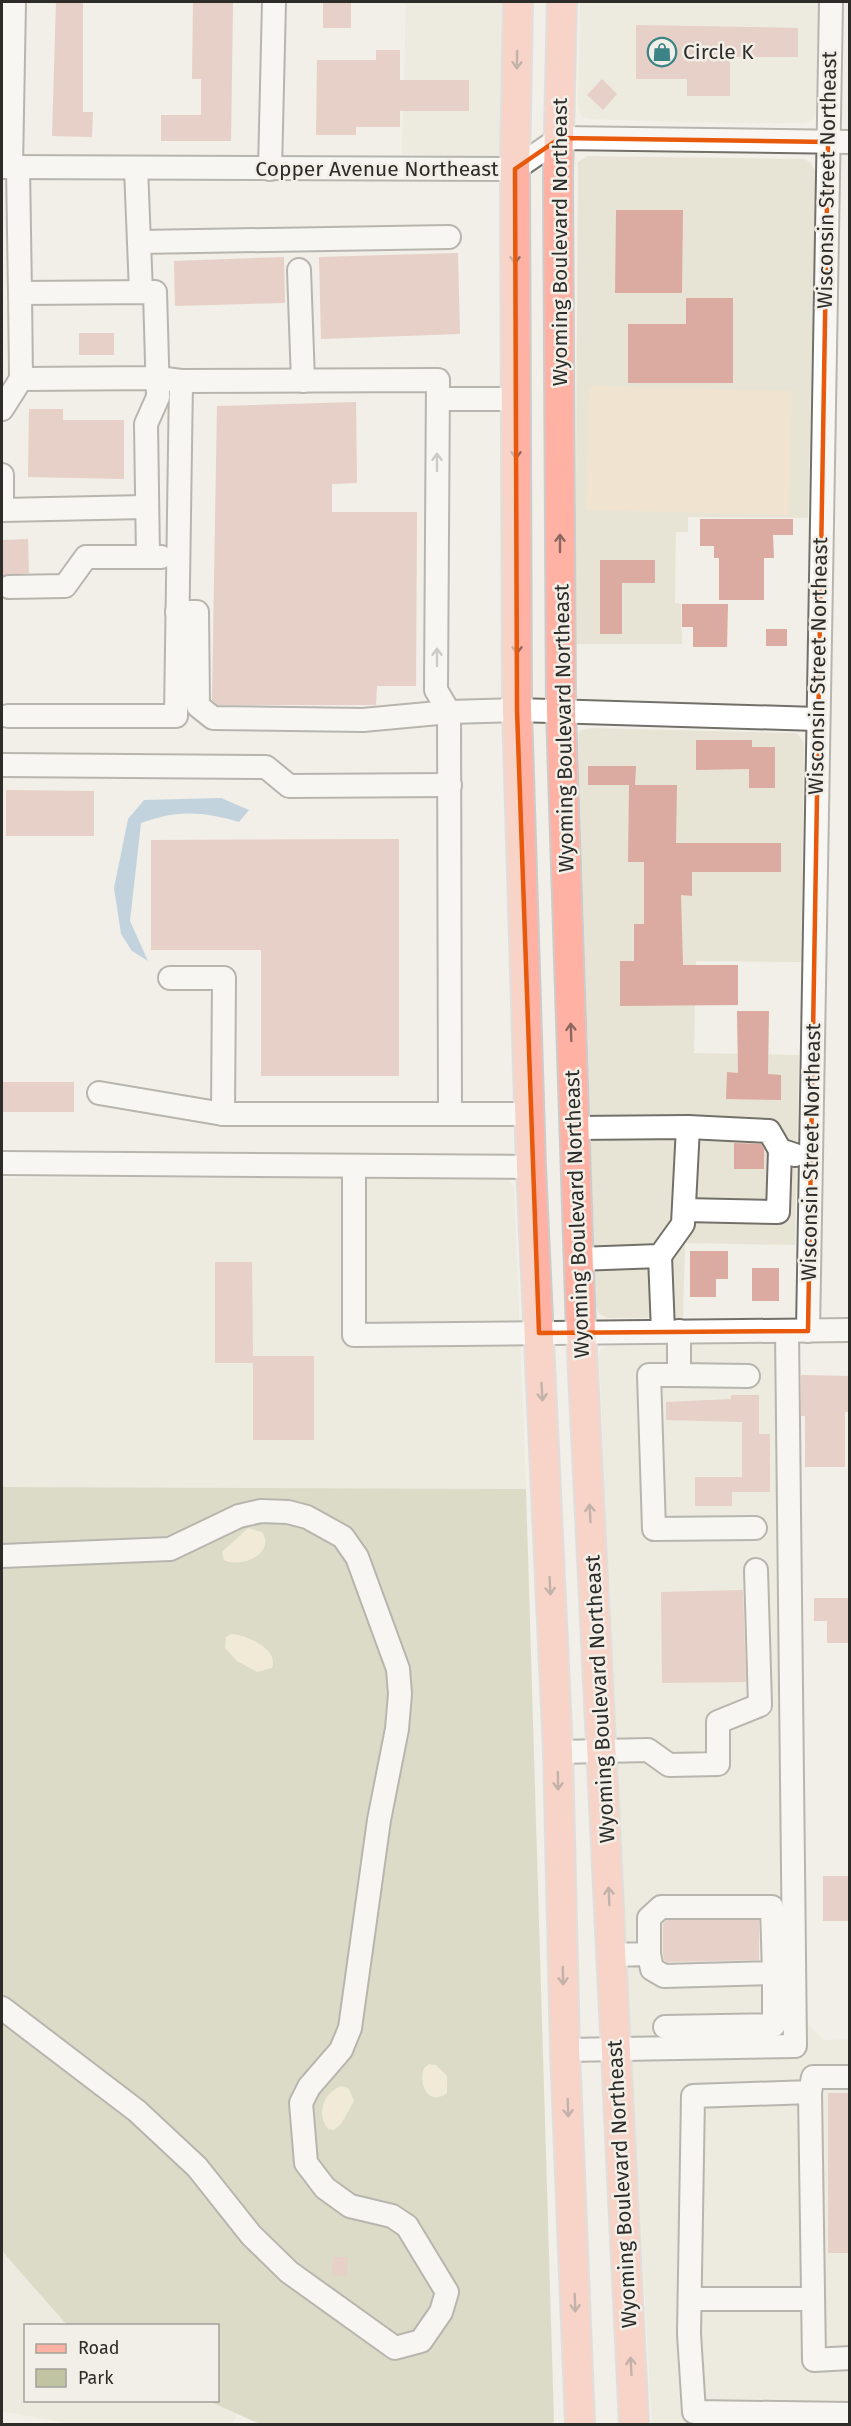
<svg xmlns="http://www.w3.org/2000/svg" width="851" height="2426" font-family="'Fira Sans',sans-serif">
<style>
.built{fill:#e8e4d5}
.industrial{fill:#f0e3cf}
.green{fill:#c0c4a2}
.sand{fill:#efe5c0}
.water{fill:#8db2d1}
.building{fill:#dbaaa1}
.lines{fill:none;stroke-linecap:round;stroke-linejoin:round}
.minor-casing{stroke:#727069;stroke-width:26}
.major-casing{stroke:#cdcccc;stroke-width:32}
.minor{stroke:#fff;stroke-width:22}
.major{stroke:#ffb2a3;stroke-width:28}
.oneway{stroke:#8c6860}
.oneway2{stroke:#a0a09f}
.marked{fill:none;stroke:#e8590c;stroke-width:4.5;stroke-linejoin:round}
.labels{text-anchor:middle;stroke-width:5;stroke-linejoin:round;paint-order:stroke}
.poi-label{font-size:21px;fill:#2d2c29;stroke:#f1efe7;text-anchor:start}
.street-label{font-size:21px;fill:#2d2c29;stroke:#f1efe7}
</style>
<rect width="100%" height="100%" fill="#f1efe7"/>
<g class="built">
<polygon points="406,2 507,2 501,153 492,158 402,154"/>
<polygon points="580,2 818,2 817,111 813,120 803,123 685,122 590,119 581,116 578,108"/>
<polygon points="587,156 804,159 810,162 816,172 808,518 688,517 688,532 676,532 675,603 681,604 682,644 575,644 578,162"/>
<polygon points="590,728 797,733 804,743 801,962 696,961 694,1053 799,1055 795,1245 685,1243 683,1318 608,1318 599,1314 596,1307 578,738 579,731"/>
<polygon points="499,1177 509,1181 514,1188 526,1489 2,1487 2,1178"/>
<polygon points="795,1343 807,2023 824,2040 849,2039 849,2424 652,2424 631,2060 599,1354 601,1348 608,1346"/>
<polygon points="2,2251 67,2325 26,2326 26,2400 208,2401 237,2415 232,2424 71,2424 2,2411"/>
</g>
<polygon class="industrial" points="589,386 792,391 789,515 586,510"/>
<polygon class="green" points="2,1487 526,1489 554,2421 552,2424 260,2424 208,2401 218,2400 218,2326 67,2325 2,2251"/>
<g class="sand">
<path d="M248,1528l14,4c14,21 -20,37 -38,28l-2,-8z"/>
<path d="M231,1634c16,1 48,15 41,34l-15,4 -20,-11 -12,-13 1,-11z"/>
<path d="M429,2064l7,1 11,11v17c-19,14 -29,-9 -23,-25z"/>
<path d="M342,2086l7,3 5,12 -13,23 -7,6 -6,-1c-12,-15 -5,-37 14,-43z"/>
</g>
<path class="water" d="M221,798l28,12 -10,12c-37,-11 -62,-12 -98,1l-11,98 18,40 -16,-10 -11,-17 -7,-46 14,-69 16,-19z"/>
<g class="building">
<polygon points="56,2 83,2 83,112 93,112 92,137 52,136"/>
<polygon points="193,2 233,2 231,141 161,141 161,115 201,115 201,79 192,79"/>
<rect x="323" y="2" width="28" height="26"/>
<polygon points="636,25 798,28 798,57 730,57 730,96 687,96 687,79 636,79"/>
<polygon points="376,50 400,50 400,80 469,80 469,111 400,111 400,127 356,127 356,135 316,135 317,60 376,60"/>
<polygon points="602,79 617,94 603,110 587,95"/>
<polygon points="616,210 683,210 682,293 615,293"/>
<polygon points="458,253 460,334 321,339 319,257"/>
<polygon points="284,257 285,303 175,306 174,261"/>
<polygon points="686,298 733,298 733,383 628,383 628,324 686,324"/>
<rect x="79" y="333" width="35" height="22"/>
<polygon points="356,402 357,483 332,484 332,512 417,512 416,686 377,686 376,705 218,705 212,700 217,406"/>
<polygon points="29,409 63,409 63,420 124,420 124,479 28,477"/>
<polygon points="700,519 793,519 793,535 773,535 774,558 764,558 764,600 719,600 719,558 714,558 714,546 700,546"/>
<polygon points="28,539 29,573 2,576 2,540"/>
<polygon points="600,560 655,560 655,583 622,583 622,634 600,634"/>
<polygon points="682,604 728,604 727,647 693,647 693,627 682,627"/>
<rect x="766" y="629" width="21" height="17"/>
<polygon points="696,740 752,740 752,747 775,747 775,788 749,788 749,769 696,770"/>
<polygon points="588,766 636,766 635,785 677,785 676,843 781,843 781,872 692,872 692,896 681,895 683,965 738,965 738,1005 620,1006 620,961 634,961 634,924 644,924 644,862 628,862 629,785 588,785"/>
<polygon points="6,790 94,791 94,836 6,836"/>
<polygon points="399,839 399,1076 261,1076 261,950 151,950 151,840"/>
<polygon points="737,1011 769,1011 768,1074 781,1075 781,1100 726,1099 727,1072 738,1073"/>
<rect x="2" y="1082" width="72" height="30"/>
<polygon points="734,1143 761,1144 764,1149 764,1169 734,1169"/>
<polygon points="690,1251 728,1251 728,1279 716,1279 716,1297 690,1297"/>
<polygon points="215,1262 252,1262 253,1356 314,1356 314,1440 253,1440 253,1363 215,1363"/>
<rect x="752" y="1268" width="27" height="33"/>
<polygon points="801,1375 849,1376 849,1412 845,1412 845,1467 805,1467 805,1416 801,1416"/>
<polygon points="731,1395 759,1395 759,1434 770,1434 770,1492 732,1492 732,1506 695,1506 695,1477 742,1477 742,1422 666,1420 666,1402 731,1399"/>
<polygon points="743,1590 746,1682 662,1683 661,1592"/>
<polygon points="814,1598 849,1598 849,1643 827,1643 827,1621 814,1621"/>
<rect x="823" y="1876" width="26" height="45"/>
<polygon points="666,1920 759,1920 759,1960 667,1962 664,1960 663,1953 663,1924"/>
<rect x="828" y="2093" width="21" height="160"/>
<polygon points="333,2257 348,2257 347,2276 332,2275"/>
</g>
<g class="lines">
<g class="minor-casing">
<g id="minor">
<polyline points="2,167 515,169 560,138 850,142"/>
<polyline points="11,167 14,2"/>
<polyline points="18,167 20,293"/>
<polyline points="136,168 141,292"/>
<polyline points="270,169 274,2"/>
<polyline points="139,242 449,237"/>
<polyline points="299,270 303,381"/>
<polyline points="438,399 516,399"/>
<polyline points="2,409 21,379"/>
<polyline points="2,475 2,510 146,507"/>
<polyline points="148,557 146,424 158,397 155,292 20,293 21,379 158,378 181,381"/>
<polyline points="9,587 65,586 86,557 161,557"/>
<polyline points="177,612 197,612 198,706 213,718 363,720 449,712 517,710 817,719"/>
<polyline points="8,716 176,716 181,381 438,380 436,690 449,712 450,1114"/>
<polyline points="2,765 266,767 289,786 450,785"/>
<polyline points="170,978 224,978 223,1114"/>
<polyline points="99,1093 223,1114 529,1114"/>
<polyline points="688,1127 769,1131 780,1150 795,1155"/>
<polyline points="574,1128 688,1127 683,1224 660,1256 578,1259"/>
<polyline points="2,1163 531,1167"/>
<polyline points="354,1166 354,1335 850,1330"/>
<polyline points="684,1210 778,1212 780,1150"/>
<polyline points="660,1256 663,1331"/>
<polyline points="679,1331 679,1375 748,1376"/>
<polyline points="808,1331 831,2"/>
<polyline points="679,1375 649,1375 654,1529 755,1528"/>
<polyline points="2,1556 170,1549 239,1516 261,1511 288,1512 307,1517 343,1537 357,1557 398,1669 400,1694 397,1729 379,1820 350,2028 341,2050 309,2087 301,2103 306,2163 325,2188 350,2206 392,2216 407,2226 447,2292 441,2312 421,2341 395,2348 289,2272 251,2235 197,2167 137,2111 2,2008"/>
<polyline points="558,1752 648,1750 669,1765 718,1764 718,1722 760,1705 756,1570"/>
<polyline points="611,1955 649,1954 649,1918 661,1907 772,1907 774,1973 664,1976 652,1969 649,1954"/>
<polyline points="665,2027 774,2025 774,1973"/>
<polyline points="565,2050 795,2046 787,1331"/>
<polyline points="850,2077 813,2077 810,2092 693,2096 689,2334 694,2412 850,2414"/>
<polyline points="810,2092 814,2360 850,2358"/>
<polyline points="690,2299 813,2299"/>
</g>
</g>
<g class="major-casing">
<g id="major">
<polyline points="518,2 515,169 517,710 531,1167 558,1752 565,2050 580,2424"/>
<polyline points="562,2 558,175 561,712 581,1331 634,2424"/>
</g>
</g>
<use href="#minor" class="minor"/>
<use href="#major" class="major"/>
</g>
<defs><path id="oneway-shaft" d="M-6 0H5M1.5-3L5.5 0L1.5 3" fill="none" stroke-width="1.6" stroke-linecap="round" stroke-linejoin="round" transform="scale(1.5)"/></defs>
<g class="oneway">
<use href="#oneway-shaft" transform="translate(517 60) rotate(91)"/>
<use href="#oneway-shaft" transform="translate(515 255) rotate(90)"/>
<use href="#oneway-shaft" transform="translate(516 450) rotate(90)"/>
<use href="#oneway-shaft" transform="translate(560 543) rotate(-90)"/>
<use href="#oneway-shaft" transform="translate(517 645) rotate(90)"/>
<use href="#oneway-shaft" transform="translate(571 1032) rotate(-92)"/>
<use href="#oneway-shaft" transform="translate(542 1392) rotate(87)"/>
<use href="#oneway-shaft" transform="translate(590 1513) rotate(-93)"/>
<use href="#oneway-shaft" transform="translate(550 1586) rotate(87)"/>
<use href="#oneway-shaft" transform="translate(558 1781) rotate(89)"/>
<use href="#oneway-shaft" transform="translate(609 1896) rotate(-92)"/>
<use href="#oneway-shaft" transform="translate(563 1976) rotate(89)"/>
<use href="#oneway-shaft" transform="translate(568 2108) rotate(88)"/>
<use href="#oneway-shaft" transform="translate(575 2303) rotate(88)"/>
<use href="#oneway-shaft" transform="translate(631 2366) rotate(-93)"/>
</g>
<g class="oneway2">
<use href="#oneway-shaft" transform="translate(437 462) rotate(-90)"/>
<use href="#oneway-shaft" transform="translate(437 657) rotate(-90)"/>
</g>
<path d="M0 0H851V2426H0ZM560,138l268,4 -20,1189 -269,2 -22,-623 -2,-541z" fill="#f1efe7" fill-opacity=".55" fill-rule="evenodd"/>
<path class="marked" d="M560,138l268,4 -20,1189 -269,2 -22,-623 -2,-541z"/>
<defs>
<g id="shop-ring" transform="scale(1.5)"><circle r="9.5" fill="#f1efe7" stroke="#3b8385" stroke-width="1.5"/><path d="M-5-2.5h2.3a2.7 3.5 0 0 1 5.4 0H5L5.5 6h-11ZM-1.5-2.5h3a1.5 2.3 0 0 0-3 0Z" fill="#3b8385"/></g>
</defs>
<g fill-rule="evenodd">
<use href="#shop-ring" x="662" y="52"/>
</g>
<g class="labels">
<g class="poi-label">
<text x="683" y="59">Circle K</text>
</g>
<g class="street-label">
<text x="377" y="176">Copper Avenue Northeast</text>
<text transform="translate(827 180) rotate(-89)" y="7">Wisconsin Street Northeast</text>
<text transform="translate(560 242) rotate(-90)" y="7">Wyoming Boulevard Northeast</text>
<text transform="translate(818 666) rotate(-89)" y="7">Wisconsin Street Northeast</text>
<text transform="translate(564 728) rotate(-91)" y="7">Wyoming Boulevard Northeast</text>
<text transform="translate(811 1152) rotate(-89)" y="7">Wisconsin Street Northeast</text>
<text transform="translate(577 1214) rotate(-92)" y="7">Wyoming Boulevard Northeast</text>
<text transform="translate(600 1699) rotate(-93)" y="7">Wyoming Boulevard Northeast</text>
<text transform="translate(622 2184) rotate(-93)" y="7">Wyoming Boulevard Northeast</text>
</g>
</g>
<rect width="851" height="2426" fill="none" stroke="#2d2c29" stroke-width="6"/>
<rect x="24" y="2324" width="195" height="78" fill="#f1efe7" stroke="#a3a19b" stroke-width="1.5"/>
<rect x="36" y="2344" width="30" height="9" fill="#ffb2a3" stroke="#a3a19b" stroke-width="1.5"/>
<text x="78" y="2354" font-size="18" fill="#2d2c29">Road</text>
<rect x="36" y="2369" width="30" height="18" fill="#c0c4a2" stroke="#a3a19b" stroke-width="1.5"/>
<text x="78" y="2384" font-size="18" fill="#2d2c29">Park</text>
</svg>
